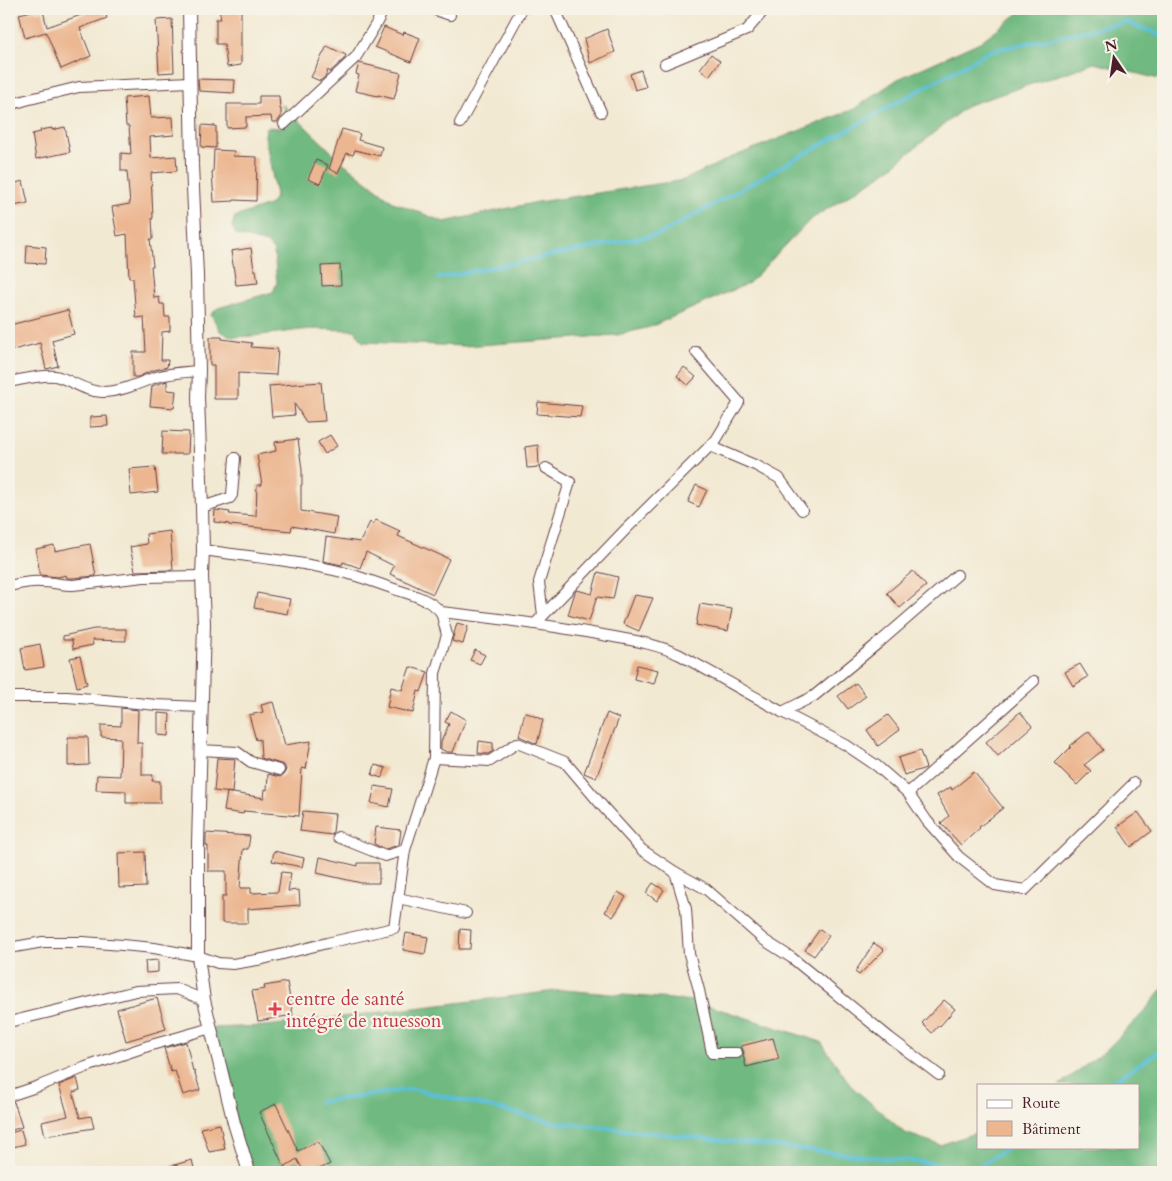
<svg xmlns="http://www.w3.org/2000/svg" width="1172" height="1181" font-family="Cardo,serif">
<style>
.forest{fill:#70b980;stroke:#5d6c56}
.lines{fill:none;stroke-linecap:round;stroke-linejoin:round}
.stream{stroke:#59bfd7;stroke-width:4}
.building{fill:#ecb690}
.minor-casing{stroke:#633d44;stroke-width:12}
.tertiary-casing{stroke:#633d44;stroke-width:14}
.minor{stroke:#fff;stroke-width:10}
.tertiary{stroke:#fff;stroke-width:12}
.health-dot{fill:#e0444e;stroke:#f7f3e8;stroke-width:2}
.labels{text-anchor:middle;stroke-width:4.5;stroke-linejoin:round;paint-order:stroke}
.health-label{font-size:19px;fill:#be3a42;stroke:#f7f3e8;text-anchor:start}
</style>
<rect width="100%" height="100%" fill="#f7f3e8"/>
<filter id="ink" filterUnits="userSpaceOnUse"><feTurbulence type="fractalNoise" baseFrequency=".02" numOctaves="2"/><feDisplacementMap in="SourceGraphic" scale="10" xChannelSelector="R" yChannelSelector="G"/><feConvolveMatrix kernelMatrix="1 2 1 2 8 2 1 2 1" color-interpolation-filters="sRGB"/></filter>
<filter id="wash" filterUnits="userSpaceOnUse"><feTurbulence type="fractalNoise" baseFrequency=".0096" numOctaves="4" result="noise"/><feDisplacementMap in="SourceGraphic" scale="20" xChannelSelector="R" yChannelSelector="G"/><feGaussianBlur stdDeviation="1.12" result="paint"/><feColorMatrix in="noise" values="0 0 0 0 0 0 0 0 0 0 0 0 0 0 0 0 0 1.4 0 .05"/><feComposite in="paint" operator="in"/></filter>
<g filter="url(#wash)">
<rect width="100%" height="100%" fill="#f2e9d2"/>
<g class="forest">
<polygon points="1024,9 1163,9 1163,80 1095,63 968,105 884,173 810,220 749,283 650,327 617,335 465,346 363,342 355,330 309,329 253,336 233,337 220,331 211,314 218,308 273,292 277,283 274,251 267,243 236,235 232,226 235,217 271,204 276,195 265,136 266,127 281,128 288,119 282,104 341,161 393,202 444,222 538,202 684,180 730,158 854,109 898,79 980,42"/>
<polygon points="1163,988 1163,1172 249,1172 211,1028 266,1026 564,990 694,1001 821,1042 851,1086 905,1133 940,1145 978,1132 978,1147 1138,1147 1138,1085 1059,1085 1105,1051 1143,1013"/>
</g>
<g class="lines">
<g class="stream">
<polyline points="438,278 660,234 990,51 1125,22 1163,36"/>
<polyline points="1107,1085 1163,1049"/>
<polyline points="320,1102 413,1089 553,1122 976,1168 1009,1147"/>
</g>
</g>
<g id="blocks">
<g class="building">
<polygon points="98,9 104,9 107,18 80,28 91,56 61,69 46,32 25,38 19,14 36,10 36,12 43,11 47,27"/>
<polygon points="219,9 241,9 241,65 227,67 224,44 216,44 216,19 221,19"/>
<polygon points="172,19 174,72 159,73 156,20"/>
<polygon points="384,27 403,35 404,32 420,38 411,62 375,47"/>
<polygon points="607,29 615,52 590,63 584,39"/>
<polygon points="327,46 346,55 344,59 330,72 328,70 325,77 320,81 311,77"/>
<polygon points="711,54 720,61 709,76 700,69"/>
<polygon points="359,63 401,73 394,99 378,95 378,96 355,91 359,75 356,74"/>
<polygon points="641,70 646,87 635,90 630,74"/>
<polygon points="198,79 235,80 234,93 199,91"/>
<polygon points="149,96 151,118 173,117 174,135 150,137 151,158 176,156 177,171 151,173 153,218 152,218 153,239 150,239 153,266 151,266 154,298 159,297 160,304 164,304 165,317 170,317 170,331 162,332 161,360 168,360 167,367 151,371 138,377 133,377 133,352 146,352 144,317 136,318 133,278 129,278 127,234 117,236 112,207 130,204 127,171 121,171 121,153 131,154 129,126 126,126 124,98"/>
<polygon points="259,96 279,96 280,109 281,109 281,117 277,122 272,122 271,116 246,117 246,127 227,128 227,104 259,104"/>
<polygon points="202,125 216,126 216,148 201,147"/>
<polygon points="65,127 70,152 36,159 32,134 41,132 40,130 52,128 52,130"/>
<polygon points="342,129 360,134 358,140 382,147 380,156 355,150 353,155 347,153 338,173 329,169"/>
<polygon points="214,150 234,151 233,156 257,157 256,201 234,200 234,201 214,202 212,172 213,172"/>
<polygon points="316,160 328,165 320,184 308,179"/>
<polygon points="23,181 28,203 9,207 9,185"/>
<polygon points="27,245 46,247 45,264 26,263"/>
<polygon points="251,248 254,270 256,270 258,283 236,285 231,251"/>
<polygon points="340,265 341,285 322,286 321,266"/>
<polygon points="68,310 74,334 52,340 58,366 46,369 40,343 9,351 9,332 11,332 10,325"/>
<polygon points="210,337 222,337 222,339 252,343 251,347 278,349 276,375 238,373 238,399 214,399 214,365 210,365"/>
<polygon points="684,367 696,377 688,385 677,376"/>
<polygon points="167,381 167,390 176,391 174,408 150,406 152,386"/>
<polygon points="321,382 325,421 306,422 294,403 295,415 272,417 269,386"/>
<polygon points="538,402 582,406 580,417 537,414"/>
<polygon points="107,416 108,426 90,427 90,417"/>
<polygon points="163,431 189,432 188,454 162,454"/>
<polygon points="330,435 337,446 325,454 318,442"/>
<polygon points="298,439 302,470 302,485 301,485 301,511 337,517 334,534 292,526 291,531 229,525 229,524 214,522 215,510 230,512 229,514 256,516 257,485 262,485 257,455 276,451 275,442"/>
<polygon points="538,445 539,467 527,468 525,447"/>
<polygon points="155,467 158,492 131,495 129,469"/>
<polygon points="696,485 707,490 699,507 688,502"/>
<polygon points="376,520 400,531 398,536 449,559 433,594 390,574 394,566 366,552 360,568 343,562 342,565 323,561 326,537 360,542 370,522 373,524"/>
<polygon points="170,531 173,570 135,571 130,547 147,544 146,534"/>
<polygon points="90,544 96,576 73,578 67,578 66,575 58,577 40,575 36,549 54,545 55,551"/>
<polygon points="913,571 926,586 900,608 887,593"/>
<polygon points="598,572 618,577 613,599 597,597 589,621 568,615 575,592 577,590 592,594"/>
<polygon points="257,593 290,599 287,614 254,608"/>
<polygon points="634,595 653,598 639,631 623,624"/>
<polygon points="700,604 732,609 728,631 696,625"/>
<polygon points="457,623 468,626 463,644 452,641"/>
<polygon points="94,629 126,629 126,641 92,640 93,645 73,649 72,640 63,640 63,636"/>
<polygon points="40,644 44,667 25,670 21,648"/>
<polygon points="475,650 485,655 480,664 470,660"/>
<polygon points="80,656 87,684 77,687 70,658"/>
<polygon points="1080,664 1088,677 1073,686 1065,672"/>
<polygon points="637,665 658,670 654,684 634,679"/>
<polygon points="410,667 428,672 421,692 418,691 413,713 387,707 391,687 402,690"/>
<polygon points="856,683 866,696 848,709 838,696"/>
<polygon points="273,702 285,745 311,741 306,769 302,768 299,816 244,811 243,814 224,811 227,792 264,798 265,789 267,790 268,774 280,777 283,775 285,772 286,769 284,765 261,758 260,739 256,740 249,715 263,712 261,705"/>
<polygon points="121,708 138,710 137,743 142,743 142,775 153,775 152,781 160,781 160,803 126,803 126,791 96,790 97,775 120,776 121,738 101,737 101,725 121,726"/>
<polygon points="451,711 466,720 453,752 447,752 441,749 441,742 449,724 445,722"/>
<polygon points="525,712 543,720 537,744 519,736"/>
<polygon points="1020,712 1032,726 998,756 986,742"/>
<polygon points="158,713 170,714 169,736 158,735"/>
<polygon points="607,713 619,718 596,778 584,773"/>
<polygon points="888,715 900,730 878,746 867,730"/>
<polygon points="1089,731 1103,750 1084,765 1091,771 1077,785 1055,763 1071,747 1070,746"/>
<polygon points="68,737 88,737 89,765 68,766"/>
<polygon points="479,741 493,743 493,751 488,754 478,753"/>
<polygon points="920,751 926,768 904,775 898,758"/>
<polygon points="217,758 235,759 232,793 214,791"/>
<polygon points="375,765 386,768 382,778 372,775"/>
<polygon points="974,772 1003,808 979,827 980,828 961,845 941,823 949,816 937,795 951,787 952,790"/>
<polygon points="375,786 393,789 389,807 371,803"/>
<polygon points="303,811 335,814 333,832 332,835 300,831"/>
<polygon points="1138,812 1152,831 1131,847 1117,827"/>
<polygon points="376,827 401,830 399,845 385,849 374,844"/>
<polygon points="206,833 250,836 248,849 243,849 240,888 251,888 251,893 278,892 281,872 291,873 288,891 299,890 300,905 248,909 248,923 222,923 222,896 226,896 226,871 208,871 208,846 206,846"/>
<polygon points="274,851 304,858 302,867 272,861"/>
<polygon points="145,852 146,887 119,888 118,853"/>
<polygon points="320,857 358,866 358,863 379,863 379,883 361,883 317,873"/>
<polygon points="653,883 664,890 657,901 646,893"/>
<polygon points="618,892 626,897 613,917 605,912"/>
<polygon points="460,929 471,930 470,949 459,949"/>
<polygon points="820,929 829,936 814,956 805,950"/>
<polygon points="406,933 428,937 425,954 403,950"/>
<polygon points="874,943 884,950 859,975 855,972"/>
<polygon points="158,960 158,972 146,973 145,961"/>
<polygon points="287,982 293,1015 258,1021 252,991 265,989 264,986"/>
<polygon points="157,998 166,1029 126,1041 117,1009"/>
<polygon points="944,1000 955,1009 940,1026 939,1025 932,1033 922,1023"/>
<polygon points="773,1038 779,1059 746,1067 743,1055 744,1053 741,1046"/>
<polygon points="186,1042 193,1071 194,1070 200,1090 183,1095 175,1071 171,1072 164,1048"/>
<polygon points="77,1078 80,1090 73,1092 80,1118 91,1116 94,1128 45,1136 42,1122 68,1116 59,1085"/>
<polygon points="14,1102 22,1127 12,1130 9,1120 9,1103"/>
<polygon points="276,1104 298,1151 318,1141 330,1164 313,1172 304,1172 297,1159 284,1167 259,1112"/>
<polygon points="220,1124 225,1149 209,1152 201,1128"/>
<polygon points="21,1130 25,1144 9,1148 9,1133"/>
<polygon points="192,1160 195,1172 161,1172 160,1169"/>
</g>
</g>
</g>
<g filter="url(#ink)">
<use href="#blocks" fill-opacity="0" stroke="#633d44" stroke-width="1"/>
<g class="lines">
<g class="minor-casing">
<g id="minor">
<polyline points="433,9 450,15"/>
<polyline points="555,9 601,112"/>
<polyline points="665,64 747,30 765,9"/>
<polyline points="9,105 26,100 79,87 190,82"/>
<polyline points="460,123 522,9"/>
<polyline points="284,124 356,57 376,24 384,9"/>
<path d="M9,382c12,-2 34,-8 46,-6 15,3 30,16 47,16 18,0 35,-8 51,-14 15,-5 30,-6 46,-7"/>
<polyline points="710,446 757,466 779,478 802,510"/>
<polyline points="202,507 230,498 232,495 235,458"/>
<path d="M203,550c48,7 97,11 143,23 18,5 34,11 51,17 16,5 32,9 44,22 54,6 108,13 162,23 27,5 52,8 77,20l102,57 64,33 31,21 31,27 19,28 32,36 36,28 30,5 109,-107"/>
<path d="M9,586c10,-2 21,-5 32,-4 11,0 21,3 32,3l71,-8 58,-1"/>
<polyline points="543,615 539,582 570,482 546,468"/>
<polyline points="535,624 626,529 716,440 739,402 696,352"/>
<polyline points="9,697 67,697 105,700 157,705 201,707"/>
<polyline points="782,712 814,696 882,640 957,575"/>
<polyline points="200,750 237,752 251,762 279,770"/>
<polyline points="434,758 490,761 517,743 565,762 604,808 642,850 675,872 706,889 764,940 792,958 890,1038 939,1075"/>
<polyline points="908,793 1034,681"/>
<polyline points="338,837 385,856 405,850"/>
<polyline points="675,872 686,909 689,954 699,990 712,1053 737,1053"/>
<polyline points="398,898 466,913"/>
<polyline points="9,948 43,942 83,942 122,945 154,948 198,956 218,963 233,964 263,959 327,943 394,928 405,850 434,758 435,673 447,635 441,612"/>
<polyline points="9,1022 136,991 177,989 204,1000"/>
<polyline points="9,1096 39,1086 86,1067 148,1046 211,1028"/>
</g>
</g>
<g class="tertiary-casing">
<polyline id="tertiary" points="189,9 192,165 197,275 199,371 198,397 202,507 203,550 202,576 204,624 198,844 198,956 204,1000 234,1123 249,1172"/>
</g>
<use href="#minor" class="minor"/>
<use href="#tertiary" class="tertiary"/>
</g>
</g>
<path class="health-dot" d="M272.5 1001.5h5v5h5v5h-5v5h-5v-5h-5v-5h5z"/>
<g class="labels">
<g class="health-label">
<text x="286" y="1005">centre de santé<tspan x="286" dy="22">intégré de ntuesson</tspan></text>
</g>
</g>
<rect width="1172" height="1181" fill="none" stroke="#f7f3e8" stroke-width="30"/>
<rect x="977" y="1084" width="162" height="65" fill="#f7f3e8" stroke="#b29e9c"/>
<rect x="987" y="1100" width="25" height="8" fill="#ffffff" stroke="#b29e9c"/>
<text x="1022" y="1108" font-size="15" fill="#4a1f2b">Route</text>
<rect x="987" y="1121" width="25" height="15" fill="#ecb690" stroke="#b29e9c"/>
<text x="1022" y="1134" font-size="15" fill="#4a1f2b">Bâtiment</text>
<g transform="translate(1114 58) rotate(347)" stroke="#f7f3e8" stroke-width="4" paint-order="stroke">
<path d="M0-4L9 19L0 12L-9 19Z" fill="#4a1f2b"/>
<text y="-8" font-size="14" font-weight="bold" text-anchor="middle" fill="#4a1f2b">N</text>
</g>
</svg>
